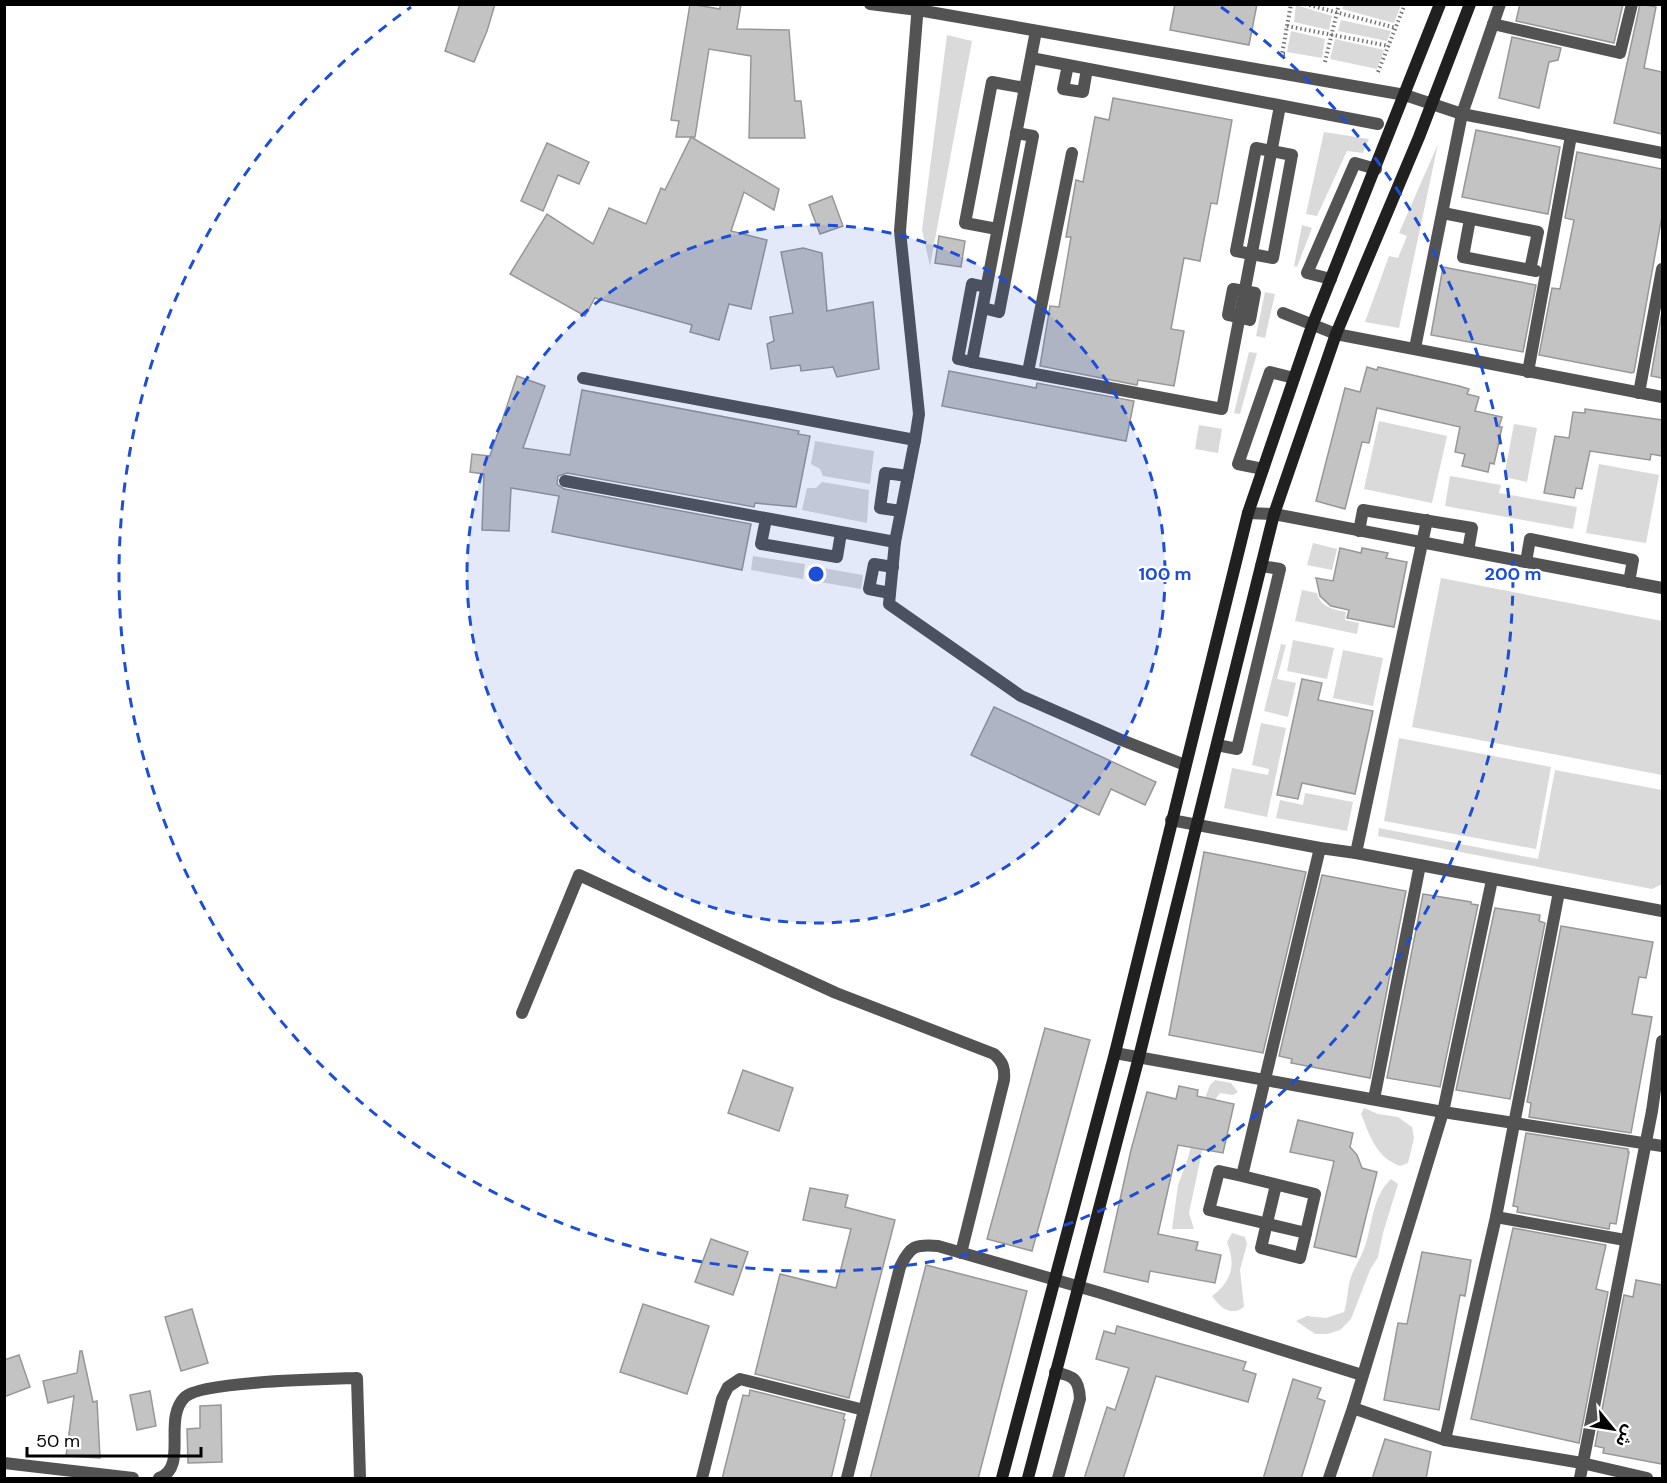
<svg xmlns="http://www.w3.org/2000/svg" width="1667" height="1483" font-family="'DM Sans','Noto Sans Arabic',sans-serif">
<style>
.green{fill:#dadada}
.building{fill:#c3c3c3;stroke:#979797;stroke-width:1.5}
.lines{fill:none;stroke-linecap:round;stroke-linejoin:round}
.path{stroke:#757575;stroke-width:4;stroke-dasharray:1.5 3;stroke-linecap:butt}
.street{stroke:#535353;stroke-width:12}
.secondary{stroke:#202020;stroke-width:12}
.ring{fill:none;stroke:#1d4ed8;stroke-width:3;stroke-dasharray:10 8}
.centre{fill:#1d4ed8;stroke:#fff;stroke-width:3}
.ring-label{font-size:18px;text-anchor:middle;font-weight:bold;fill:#1d4ed8;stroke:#fff;stroke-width:4.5;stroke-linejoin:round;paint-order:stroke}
</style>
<rect width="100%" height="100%" fill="#fff"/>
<g class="green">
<polygon points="1296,5 1332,16 1329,30 1294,22"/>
<polygon points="1344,5 1351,4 1401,5 1394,23 1342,9"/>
<polygon points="1341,20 1391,31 1387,41 1338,31"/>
<polygon points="1291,31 1325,39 1322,58 1287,52"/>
<polygon points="947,35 972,41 930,266 922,230"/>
<polygon points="1335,39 1384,50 1377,69 1330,59"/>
<polygon points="1324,132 1369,139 1363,153 1347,151 1317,216 1306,214"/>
<polygon points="1438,144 1399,328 1365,322 1389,256 1398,258 1407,236 1399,233"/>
<polygon points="1302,225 1312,228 1297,267 1294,266"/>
<polygon points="1265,292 1275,294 1265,338 1256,336"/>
<polygon points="1249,352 1257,353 1240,414 1234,413"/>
<polygon points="1379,421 1447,436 1432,503 1364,489"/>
<polygon points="1514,424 1537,428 1527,482 1504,477"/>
<polygon points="1199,425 1222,429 1218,453 1195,449"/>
<polygon points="815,441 874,451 870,484 823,476 820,469 811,464"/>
<polygon points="1599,464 1659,475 1646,543 1586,533"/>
<polygon points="1450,476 1501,485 1499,493 1577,507 1573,529 1445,506"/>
<polygon points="822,482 869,490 867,523 802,510 807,488 816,488"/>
<polygon points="1313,543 1337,549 1332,570 1307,565"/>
<polygon points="753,556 805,564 803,579 751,570"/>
<polygon points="811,566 863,575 861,589 808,580"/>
<polygon points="1441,578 1662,621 1662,775 1412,727"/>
<path d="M1302,590l15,3c4,15 16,16 29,19l-1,8 14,3 -2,11 -62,-13z"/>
<polygon points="1293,640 1334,648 1327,679 1287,671"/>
<polygon points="1281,644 1286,645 1277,679 1296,683 1288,717 1264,711"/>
<polygon points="1343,650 1383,658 1373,706 1333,698"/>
<polygon points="1261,723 1286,728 1267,817 1224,808 1232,768 1268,775 1269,769 1252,765"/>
<polygon points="1399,738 1551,767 1536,849 1384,821"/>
<polygon points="1555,770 1662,790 1662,884 1652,889 1378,836 1379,828 1538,859"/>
<polygon points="1305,793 1353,802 1347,831 1276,818 1280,800 1303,805"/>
<polygon points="1215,1080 1231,1083 1238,1092 1233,1095 1220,1093 1212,1104 1189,1213 1194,1229 1172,1229 1178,1185 1187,1161 1205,1098 1210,1085"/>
<path d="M1364,1108l14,6 20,3 14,10 2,11 -6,25 -8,3c-24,-9 -30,-30 -39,-52z"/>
<path d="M1391,1179l7,5 -15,49 -5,24 -8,13 -19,49 -11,11 -13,4h-12l-19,-13 11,-5 19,2 18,-6c4,-12 3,-21 6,-32 3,-11 10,-20 14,-31 9,-23 7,-51 27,-70z"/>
<path d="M1232,1233l13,4 2,7 -7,26 4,37c-14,10 -24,0 -32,-11 20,-15 24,-31 15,-54z"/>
</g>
<g class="building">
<polygon points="460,4 495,4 487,31 474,62 445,51"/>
<polygon points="690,4 720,9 720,4 741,4 737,29 789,30 795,101 801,101 805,138 749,138 751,56 709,49 695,137 676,137 679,121 671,120"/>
<polygon points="1175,4 1257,4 1249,45 1170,30"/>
<polygon points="1520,4 1623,4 1614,43 1516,21"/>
<polygon points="1640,4 1656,7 1644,68 1662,72 1662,134 1614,123"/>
<polygon points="1512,37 1561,48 1558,60 1549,62 1539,108 1499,98"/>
<polygon points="1113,98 1232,120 1217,204 1211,203 1200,261 1184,258 1171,329 1184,331 1174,386 1138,380 1137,385 1040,366 1050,306 1059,307 1071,237 1066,237 1076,180 1083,182 1095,117 1109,120"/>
<polygon points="1476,130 1560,147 1548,214 1462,197"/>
<polygon points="691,137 779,189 774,210 744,192 731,231 767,240 751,309 729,304 719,340 690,332 692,325 595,298 585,316 510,274 547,214 593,244 609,208 646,224 661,188 665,190"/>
<polygon points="547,143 589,162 579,184 558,175 543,211 521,201"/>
<polygon points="1577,152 1662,169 1662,216 1634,372 1632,373 1539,355 1552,288 1560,289 1574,220 1565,218"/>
<polygon points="832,196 843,226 820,234 809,205"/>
<polygon points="939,236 965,241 961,267 935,263"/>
<polygon points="803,248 822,253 827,311 873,302 879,369 837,377 833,367 801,371 800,365 771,369 767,344 774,341 770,317 793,313 781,252"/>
<polygon points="1443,267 1536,285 1523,352 1431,335"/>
<polygon points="1662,312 1662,378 1651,376"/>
<polygon points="1367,367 1377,370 1378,367 1459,386 1469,389 1467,394 1479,397 1475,411 1502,417 1499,427 1502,427 1497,451 1494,464 1490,463 1488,472 1462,466 1465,454 1455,452 1460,427 1377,408 1369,443 1362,442 1345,509 1316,501 1345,388 1360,392"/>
<polygon points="949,371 1036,388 1037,383 1134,401 1126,441 942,406"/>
<polygon points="517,376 545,386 523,448 570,455 582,390 799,431 798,434 810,436 796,507 755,503 754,507 567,473 558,476 557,484 564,489 751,524 742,570 552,532 559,496 511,488 509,531 482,530 484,474 470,472 472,454 490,456"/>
<polygon points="1585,409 1662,420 1662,456 1651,454 1650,460 1590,451 1582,489 1576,488 1574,498 1544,493 1555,436 1569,438 1573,412 1585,413"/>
<polygon points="1340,548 1361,553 1362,548 1388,553 1386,558 1407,562 1394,627 1347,618 1349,610 1331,606 1320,596 1316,578 1333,581"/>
<polygon points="1302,679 1322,683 1318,700 1373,711 1355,794 1302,783 1298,799 1277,795"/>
<polygon points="994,707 1156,782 1145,805 1111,789 1099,815 971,755"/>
<polygon points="1204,852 1306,872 1263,1053 1169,1035"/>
<polygon points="1322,875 1406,891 1370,1078 1291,1063 1292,1059 1279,1056"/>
<polygon points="1423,894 1471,902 1471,904 1478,905 1440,1087 1387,1078"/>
<polygon points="1495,908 1540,915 1539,921 1545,923 1510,1099 1456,1090"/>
<polygon points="1561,926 1653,942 1646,978 1639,977 1632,1014 1652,1017 1631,1133 1529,1117 1531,1103 1527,1102"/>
<polygon points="1045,1028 1090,1040 1032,1251 987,1239"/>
<polygon points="743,1070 793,1088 779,1131 728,1113"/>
<polygon points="1179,1086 1198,1090 1197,1096 1234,1104 1223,1153 1178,1145 1158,1234 1198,1242 1196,1250 1221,1255 1215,1283 1150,1271 1148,1282 1104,1272 1131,1150 1147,1092 1176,1099"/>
<polygon points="1298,1120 1353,1133 1350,1147 1357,1155 1362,1168 1377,1172 1356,1257 1314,1247 1334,1161 1290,1152"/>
<polygon points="1526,1133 1628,1149 1628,1152 1629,1152 1616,1224 1610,1223 1609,1229 1517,1212 1518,1207 1513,1206"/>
<polygon points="810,1188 848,1195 845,1207 895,1220 849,1398 755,1374 780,1274 836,1288 851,1229 803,1220"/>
<polygon points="1513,1228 1606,1245 1596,1289 1608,1292 1579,1443 1471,1419"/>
<polygon points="711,1239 748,1252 733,1295 695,1282"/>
<polygon points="1422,1252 1471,1260 1465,1296 1460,1295 1439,1410 1384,1400 1398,1323 1407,1324"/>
<polygon points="926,1265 1027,1291 978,1479 870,1479"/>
<polygon points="1636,1280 1662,1285 1662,1464 1603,1453 1604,1448 1595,1446 1624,1295 1633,1297"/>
<polygon points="643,1304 709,1326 687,1394 620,1372"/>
<polygon points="192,1309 208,1363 181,1371 165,1317"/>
<polygon points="1117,1326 1246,1362 1243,1370 1256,1374 1248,1402 1156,1376 1123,1479 1084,1479 1107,1407 1115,1410 1129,1368 1096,1359 1104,1331 1115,1334"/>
<polygon points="80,1351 82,1351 93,1402 97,1401 100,1458 66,1456 74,1396 48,1403 43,1381 77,1373"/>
<polygon points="19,1355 30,1387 4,1397 4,1360"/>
<polygon points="1293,1379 1321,1388 1317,1398 1325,1401 1310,1450 1301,1479 1263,1479"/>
<polygon points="750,1390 845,1414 843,1419 845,1420 831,1479 722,1479 743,1395 749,1396"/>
<polygon points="150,1391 156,1426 137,1430 130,1395"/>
<polygon points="221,1405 222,1462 188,1463 187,1429 200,1428 200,1406"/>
<polygon points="1385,1439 1431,1452 1426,1479 1372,1479"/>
</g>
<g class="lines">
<g class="path">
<polyline points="1305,4 1396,28"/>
<polyline points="1287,26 1389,46"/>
<polyline points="1285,54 1282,54 1291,4"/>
<polyline points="1325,62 1339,4"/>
<polyline points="1378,72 1405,4"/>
</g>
<g class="street">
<polyline points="870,4 918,10 1405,95 1462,114 1662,153"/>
<polyline points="1493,24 1620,53 1632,4"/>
<polyline points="1036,31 972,362 1222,409 1280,106"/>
<polyline points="1031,58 1378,124"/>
<polyline points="1068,65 1063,89 1083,92 1087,69"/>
<polygon points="1256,148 1292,155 1273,258 1236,251"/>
<polyline points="1443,213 1538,232 1530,270"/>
<polyline points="1470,219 1463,257 1536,271"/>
<polyline points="997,229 965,223 992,82 1025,88"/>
<polyline points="1331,279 1307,273 1355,163 1376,169"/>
<polygon points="1233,289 1255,293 1250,320 1228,315"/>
<polyline points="983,308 999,312 1033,136 1016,133"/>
<polyline points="1283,313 1336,334 1662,397"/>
<polyline points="1415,348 1462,114 1500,4"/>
<polyline points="972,362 958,359 972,284 986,287"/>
<polyline points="1028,372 1072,153"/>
<polyline points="1528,372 1571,136"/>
<polyline points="1639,393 1662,269"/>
<polyline points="915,440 919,414 900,231 918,4"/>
<polyline points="1263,469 1238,464 1270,372 1294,378"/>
<polyline points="565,481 895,542 915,440 583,378"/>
<polyline points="901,511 880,508 885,473 908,476"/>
<polyline points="1248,513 1274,514 1662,588"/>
<polyline points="766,519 761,544 837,557 841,533"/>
<polyline points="1359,531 1363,510 1472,528 1468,551"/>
<polyline points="895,542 889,604 1021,696 1119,739 1185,765"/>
<polyline points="1526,562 1530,539 1633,560 1629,582"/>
<polyline points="890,593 869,589 874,564 893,567"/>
<polyline points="1217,745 1237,749 1280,569 1261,566"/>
<polyline points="1171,820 1320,848 1356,853 1662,911"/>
<polyline points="1356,853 1427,520"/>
<path d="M522,1013l57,-138 257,118 158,61c9,8 11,14 10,26l-43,173"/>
<polyline points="1115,1053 1443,1112 1662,1146"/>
<polyline points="1374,1099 1420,865"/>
<polyline points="1242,1176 1315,1194 1306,1233 1209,1210 1219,1171 1242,1176 1320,848"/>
<polyline points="1276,1185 1261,1248 1300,1258 1306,1233"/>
<polyline points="1496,1217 1625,1240"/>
<path d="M1055,1372c19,4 24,7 25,27l-22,79"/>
<polyline points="1353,1408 1445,1440 1582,1463 1647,1478"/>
<polyline points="1445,1440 1496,1217 1559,892"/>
<polyline points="4,1463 133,1478"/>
<path d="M159,1478c30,-11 3,-59 26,-81 17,-16 143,-18 172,-19l3,100"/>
<polyline points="702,1478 722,1399 728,1387 740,1379 864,1410"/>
<path d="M847,1478l53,-211c10,-21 15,-23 38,-21l163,47 261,82"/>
<polyline points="1329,1478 1353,1408 1443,1112 1492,880"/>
<polyline points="1580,1478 1652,1111 1662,1041"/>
</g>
<g class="secondary">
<polyline points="1002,1478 1115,1053 1248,513 1312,326 1440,4"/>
<polyline points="1028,1478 1139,1057 1274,514 1336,334 1419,137 1470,4"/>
</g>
</g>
<circle cx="816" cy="574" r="349" fill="#1d4ed8" fill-opacity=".12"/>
<g class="ring">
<circle cx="816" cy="574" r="349"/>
<path d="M1221 7A697 697 0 1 1 411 7"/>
</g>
<circle cx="816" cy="574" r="9" class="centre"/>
<g class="ring-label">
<text x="1165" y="580">100 m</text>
<text x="1513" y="580">200 m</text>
</g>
<rect width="1667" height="1483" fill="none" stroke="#000000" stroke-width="12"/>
<g transform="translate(1613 1429) rotate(120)" stroke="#ffffff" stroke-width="4.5" paint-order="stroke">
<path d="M0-4.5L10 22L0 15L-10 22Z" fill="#000000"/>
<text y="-9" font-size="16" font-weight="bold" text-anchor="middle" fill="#000000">ش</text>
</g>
<path d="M27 1447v9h174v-9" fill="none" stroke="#000000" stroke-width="3"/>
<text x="36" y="1447" font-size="18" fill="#000000" stroke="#ffffff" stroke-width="4.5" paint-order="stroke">50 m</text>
</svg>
